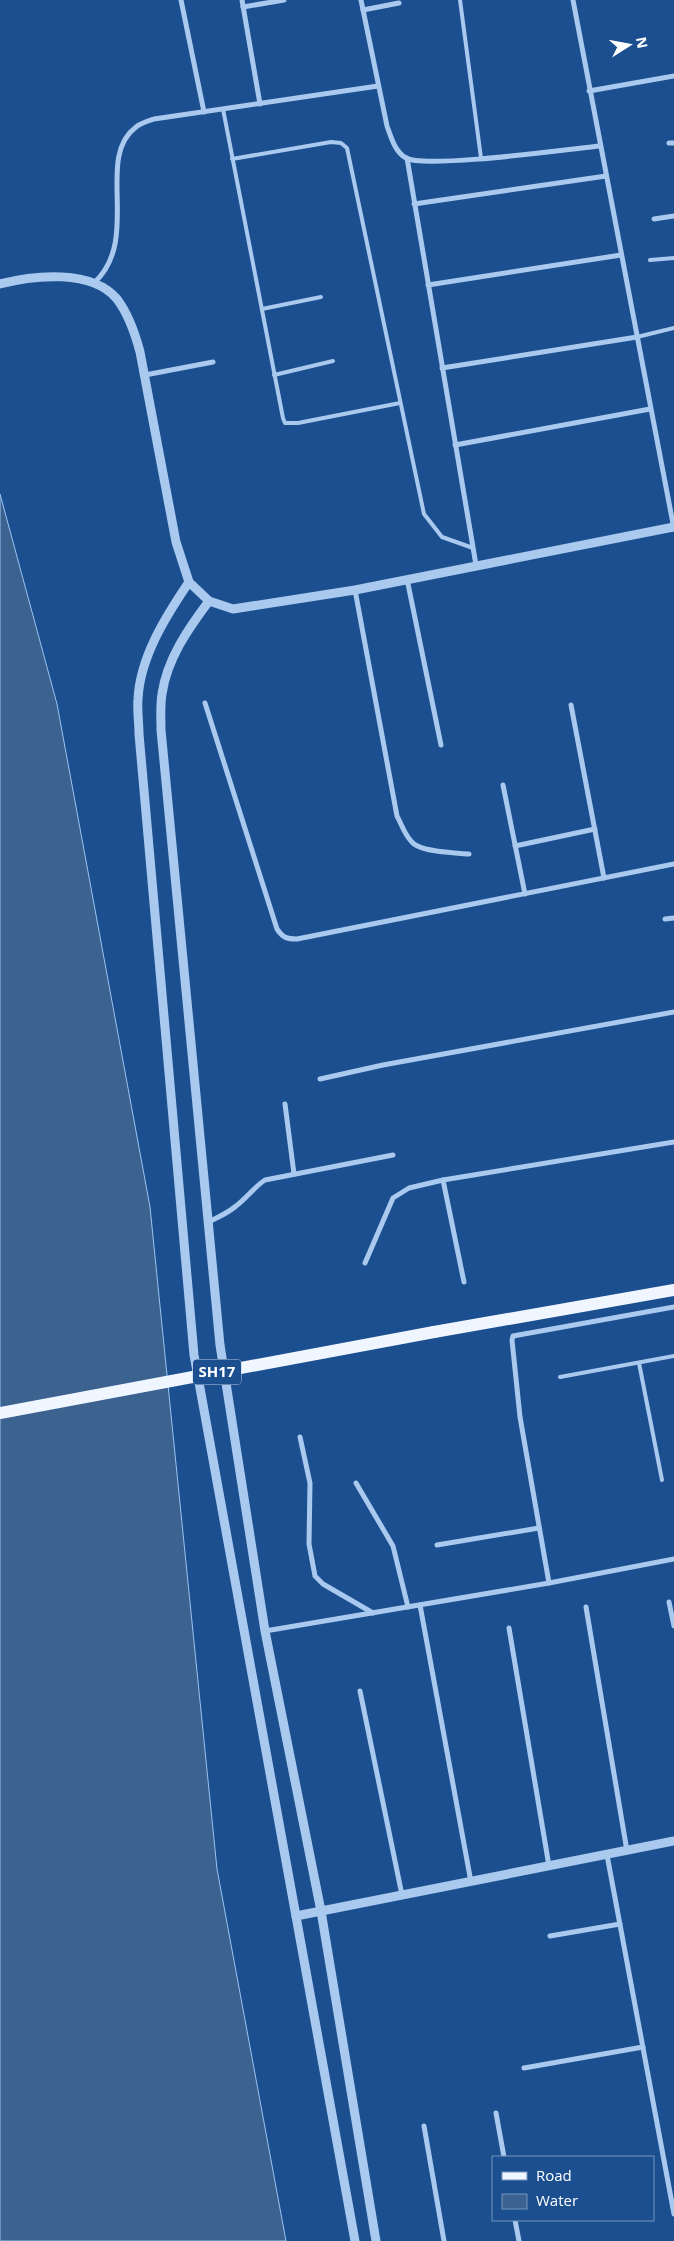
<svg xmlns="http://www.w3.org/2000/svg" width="674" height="2241" font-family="'Open Sans',sans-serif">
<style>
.water{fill:#3c6290;stroke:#9cc4f0}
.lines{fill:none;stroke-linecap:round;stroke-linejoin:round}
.service{stroke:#a9c9ee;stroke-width:4}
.minor{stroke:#a9c9ee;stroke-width:5}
.tertiary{stroke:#a9c9ee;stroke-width:9}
.primary{stroke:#f0f6ff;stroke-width:12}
.primary-bridge{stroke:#f0f6ff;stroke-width:12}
.labels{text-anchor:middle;stroke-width:4.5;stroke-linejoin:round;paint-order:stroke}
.shield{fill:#1b4f8f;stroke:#bbcadd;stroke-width:1}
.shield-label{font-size:15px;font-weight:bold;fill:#fff}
</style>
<rect width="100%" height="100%" fill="#1b4f8f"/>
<polygon class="water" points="0,494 57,704 150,1207 217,1869 286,2241 0,2241"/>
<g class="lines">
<g class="service">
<polyline points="460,0 481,158"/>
<polyline points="223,109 283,418 285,423 298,423 400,403"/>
<polyline points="232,159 331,142 341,143 347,148 424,514 442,537 473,548"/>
<polyline points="650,260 674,258"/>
<polyline points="262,309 321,297"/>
<polyline points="637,337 674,328"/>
<polyline points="274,375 333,361"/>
<polyline points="639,1363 662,1480"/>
<polyline points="560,1377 674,1356"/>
</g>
<g class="minor">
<polyline points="181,0 204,112"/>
<polyline points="242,0 260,104"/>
<path d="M361,0l26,126c4,11 8,26 19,32 19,11 164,-9 194,-12"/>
<polyline points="573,0 674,529"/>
<polyline points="243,7 284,0"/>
<polyline points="363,10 399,3"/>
<polyline points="589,91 674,76"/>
<polyline points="669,143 674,143"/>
<polyline points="407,158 476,565"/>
<polyline points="414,204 606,176"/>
<polyline points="654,219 674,216"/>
<path d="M94,283c48,-44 0,-125 42,-156 5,-4 12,-6 18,-8l224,-33"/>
<polyline points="428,285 621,255"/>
<polyline points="442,368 637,337"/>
<polyline points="145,375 213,362"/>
<polyline points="455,445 650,409"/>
<polyline points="407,579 441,745"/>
<path d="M355,590l42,226c5,9 8,21 17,28 10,8 41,9 55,10"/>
<path d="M205,703l72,226c6,9 10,10 20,10l377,-75"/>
<polyline points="571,705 604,878"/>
<polyline points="503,785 525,894"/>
<polyline points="515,846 595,829"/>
<polyline points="665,919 674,918"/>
<polyline points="320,1079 383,1065 674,1012"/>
<polyline points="285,1104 294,1174"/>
<polyline points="443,1180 464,1282"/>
<path d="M209,1222c9,-5 19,-9 27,-16 11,-8 18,-19 29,-26l128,-25"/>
<polyline points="365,1263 393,1198 409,1188 443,1180 674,1142"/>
<polyline points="300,1437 310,1483 309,1544 315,1576 323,1584 373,1613"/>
<polyline points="356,1483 393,1546 408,1607"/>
<polyline points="437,1545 539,1528"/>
<polyline points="549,1583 520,1417 512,1340 513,1336 674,1307"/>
<polyline points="669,1602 674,1626"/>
<polyline points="420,1605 471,1882"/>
<polyline points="586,1607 627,1851"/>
<polyline points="509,1628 549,1866"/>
<polyline points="265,1631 549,1583 674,1559"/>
<polyline points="360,1691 402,1895"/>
<polyline points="607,1855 674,2214"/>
<polyline points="550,1936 620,1924"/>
<polyline points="524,2068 643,2047"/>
<polyline points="496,2113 504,2157"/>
<polyline points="424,2126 444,2241"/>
<polyline points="515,2220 519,2241"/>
</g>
<g class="tertiary">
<path d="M0,284c34,-9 92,-15 117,15 12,16 18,34 23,53l36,190 13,40 20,19 24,8 122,-19 319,-63"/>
<path d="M189,582c-23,34 -49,75 -51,117 -1,12 1,24 1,35l55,621 161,886"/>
<path d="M209,601c-21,28 -42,58 -47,93 -2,12 -1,24 -1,36l59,615 45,286 56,280 55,330"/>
<polyline points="296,1916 674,1841"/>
</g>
<polyline class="primary" points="434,1332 674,1290"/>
<polyline class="primary-bridge" points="0,1413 434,1332"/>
</g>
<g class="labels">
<rect class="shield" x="193" y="1359.5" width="48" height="25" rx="4"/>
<g class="shield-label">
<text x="217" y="1377">SH17</text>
</g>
</g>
<rect x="492" y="2156" width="162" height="65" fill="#1b4f8f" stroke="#7695bc"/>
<rect x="502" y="2172" width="25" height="8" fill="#f0f6ff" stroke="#7695bc"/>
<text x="536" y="2181" font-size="15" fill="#ffffff">Road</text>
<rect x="502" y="2194" width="25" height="15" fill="#3c6290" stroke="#7695bc"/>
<text x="536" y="2206" font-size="15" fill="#ffffff">Water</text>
<g transform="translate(629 45) rotate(79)" stroke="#1b4f8f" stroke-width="4" paint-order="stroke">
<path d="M0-4L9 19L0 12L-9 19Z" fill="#ffffff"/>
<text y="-8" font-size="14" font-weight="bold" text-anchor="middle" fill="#ffffff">N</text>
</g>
</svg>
